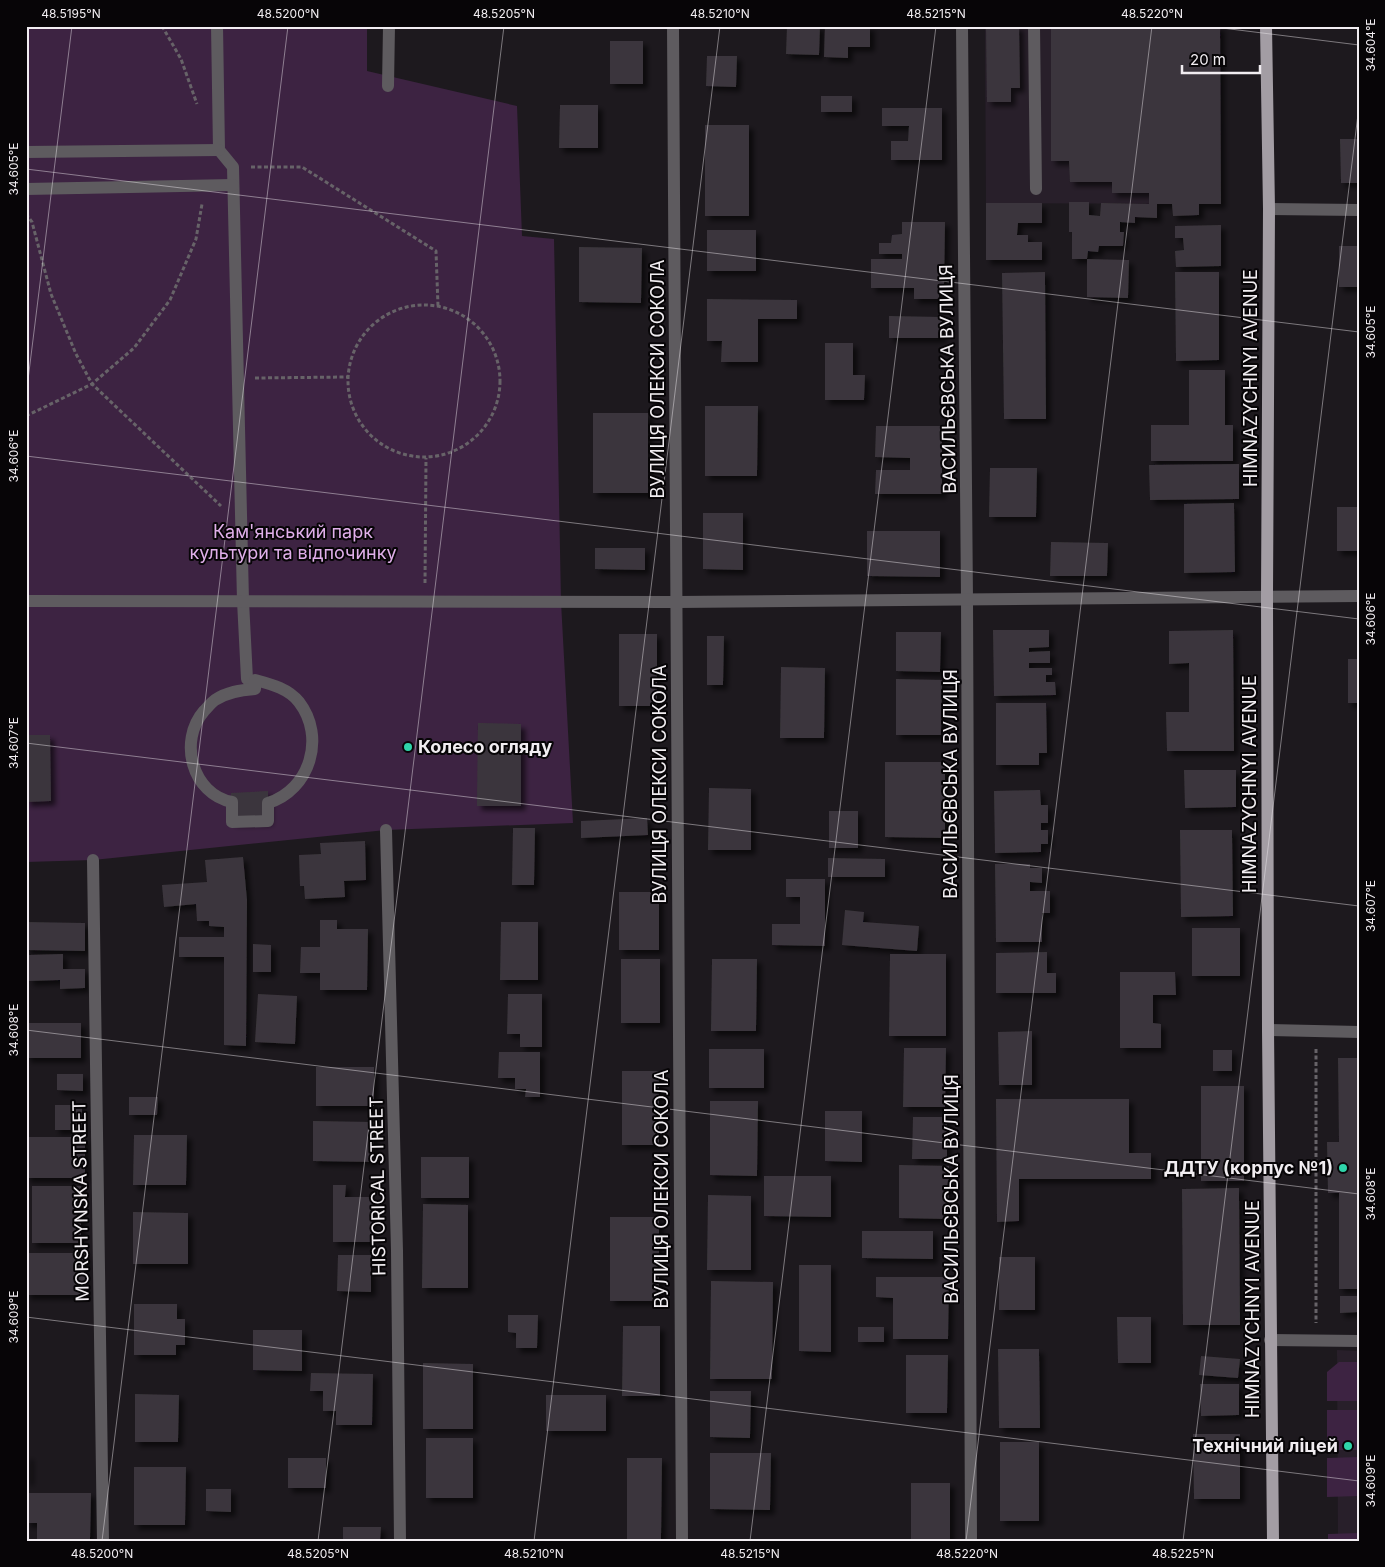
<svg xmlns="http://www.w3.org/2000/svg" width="1385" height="1567" font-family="Inter,sans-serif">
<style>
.built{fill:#281f2a}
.green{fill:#3d2342}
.building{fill:#3b363c;filter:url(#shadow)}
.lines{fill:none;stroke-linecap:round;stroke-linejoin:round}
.path{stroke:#676368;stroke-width:3;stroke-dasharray:4 2.5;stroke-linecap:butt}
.minor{stroke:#5e5b5f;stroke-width:12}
.major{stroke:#a39da4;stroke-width:12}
.ticks{fill:none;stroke:#f1edf1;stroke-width:1;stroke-opacity:0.45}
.poi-dot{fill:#2fd4aa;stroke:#070507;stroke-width:2}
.labels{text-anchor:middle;stroke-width:4;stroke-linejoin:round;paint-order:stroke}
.street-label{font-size:18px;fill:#f1edf1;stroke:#070507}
.park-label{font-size:18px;fill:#e0afea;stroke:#070507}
.poi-label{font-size:18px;font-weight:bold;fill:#f1edf1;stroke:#070507;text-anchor:end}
.neatline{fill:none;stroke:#f1edf1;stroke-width:2}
.ticks-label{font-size:12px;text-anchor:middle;fill:#f1edf1}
</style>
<defs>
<filter id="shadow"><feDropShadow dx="4.5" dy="4.5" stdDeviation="2.5" flood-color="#0009"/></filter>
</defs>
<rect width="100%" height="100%" fill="#1d191e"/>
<g class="built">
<polygon points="985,26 1221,26 1221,204 986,203"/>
<polygon points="1337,1350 1359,1351 1359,1541 1338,1541"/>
</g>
<g class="green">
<polygon points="26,26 367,26 367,71 517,106 522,236 554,239 561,602 573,823 386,830 93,860 26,862"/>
<polygon points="1339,1362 1359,1362 1359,1401 1327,1401 1327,1372"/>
<rect x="1327" y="1410" width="32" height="40"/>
<polygon points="1359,1457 1359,1496 1327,1497 1327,1458"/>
<polygon points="1359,1533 1359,1541 1328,1541 1328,1534"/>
</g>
<g class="building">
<polygon points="787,26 820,26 819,55 786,54"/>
<polygon points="825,26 870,26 870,47 848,47 848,58 824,57"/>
<polygon points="986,26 1019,26 1020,88 1011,88 1011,102 987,102"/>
<polygon points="1051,26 1220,26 1221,204 1199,204 1199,215 1173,216 1172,204 1157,204 1157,218 1135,217 1135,223 1120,222 1120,232 1124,232 1123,246 1099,246 1098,252 1088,251 1087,259 1072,259 1072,232 1069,232 1069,202 1089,202 1089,215 1100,216 1101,203 1149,204 1149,193 1112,193 1112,182 1070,182 1069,161 1051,161"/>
<rect x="610" y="41" width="33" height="43"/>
<polygon points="707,56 737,56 736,87 706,86"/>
<rect x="821" y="96" width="31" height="16"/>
<polygon points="560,105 598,105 598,148 559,148"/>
<polygon points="882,108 942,108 942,160 891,160 891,141 908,141 909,126 882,126"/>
<rect x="705" y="125" width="44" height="91"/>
<polygon points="1340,139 1359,139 1359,183 1341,183"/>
<polygon points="986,203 1042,203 1042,223 1018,223 1017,235 1028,235 1028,242 1042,242 1042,260 986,260"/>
<polygon points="902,222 945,222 944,288 939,288 939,299 914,299 914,288 871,288 871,259 902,259 902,254 879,254 879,243 891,243 892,235 902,234"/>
<polygon points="1221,225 1221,266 1176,267 1175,251 1184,250 1183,238 1175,238 1175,226"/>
<rect x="707" y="230" width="49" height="41"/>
<rect x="1339" y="246" width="20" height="41"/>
<polygon points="579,247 642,248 641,303 579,302"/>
<polygon points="1087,259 1129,260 1128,298 1087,297"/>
<polygon points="1045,272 1046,419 1004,419 1002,273"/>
<polygon points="1175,272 1219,272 1219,360 1176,361"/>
<polygon points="707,299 797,300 797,319 758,319 758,362 721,362 722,341 707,341"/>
<polygon points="889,316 942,317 942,338 889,338"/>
<polygon points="825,343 853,343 853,375 865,375 864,400 825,400"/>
<polygon points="1189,370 1225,370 1225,425 1233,425 1233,461 1151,461 1151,425 1189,425"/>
<polygon points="705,406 758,406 757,476 705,476"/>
<rect x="593" y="413" width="55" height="80"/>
<polygon points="876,426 942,426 942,494 875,494 876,470 910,470 910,458 875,457"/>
<polygon points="1239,464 1239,499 1150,500 1149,465"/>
<polygon points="990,468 1037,468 1036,517 989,517"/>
<polygon points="1234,503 1235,572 1184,573 1184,504"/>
<rect x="1337" y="507" width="22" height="44"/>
<polygon points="703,513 743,513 743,570 703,569"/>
<polygon points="867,531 940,531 940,577 867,576"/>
<polygon points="1051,542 1108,543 1107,576 1050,576"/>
<polygon points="595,548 645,548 645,570 595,569"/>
<polygon points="993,630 1049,630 1049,647 1029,648 1029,652 1050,651 1050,663 1029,663 1029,668 1052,668 1052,675 1046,675 1046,682 1055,682 1056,695 994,696"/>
<polygon points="1233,630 1234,751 1167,751 1166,712 1189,712 1189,663 1169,664 1169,631"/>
<polygon points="896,632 941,632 940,672 896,671"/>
<rect x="619" y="634" width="38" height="72"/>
<polygon points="707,636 724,636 723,685 707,685"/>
<rect x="1348" y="659" width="11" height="44"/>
<polygon points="781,667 825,668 824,738 780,738"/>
<polygon points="896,679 942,680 941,735 896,735"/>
<polygon points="996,703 1046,703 1047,753 1039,753 1039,765 996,765"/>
<polygon points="478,723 521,724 521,806 477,806"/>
<polygon points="28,735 50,735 51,801 26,802 26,743 28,743"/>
<polygon points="885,762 945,762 945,838 885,837"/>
<polygon points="1184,770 1236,770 1236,807 1185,808"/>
<polygon points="709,788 751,789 751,850 708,850"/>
<polygon points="1040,790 1041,805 1048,805 1048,823 1041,823 1041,830 1048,830 1048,844 1041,844 1041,852 995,853 994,791"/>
<polygon points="268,791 268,821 232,822 231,793"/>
<rect x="829" y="811" width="29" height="37"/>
<polygon points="647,818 648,835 581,838 581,821"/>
<polygon points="513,828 535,828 534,885 512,885"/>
<polygon points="1180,830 1232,830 1233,916 1181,917"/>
<polygon points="365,841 366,880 344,881 345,897 305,899 304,886 300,886 299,855 321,854 320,843"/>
<polygon points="243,857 247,900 246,1046 224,1045 224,957 179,957 179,937 224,937 224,927 209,926 209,921 197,921 196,904 164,907 162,885 207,882 205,860"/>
<polygon points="828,858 885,859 885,877 828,877"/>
<polygon points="995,864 1030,864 1030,868 1042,868 1042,883 1030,882 1030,891 1050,891 1050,913 1042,913 1042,942 996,942"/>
<polygon points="786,879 825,879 825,946 772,945 772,924 800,924 800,897 786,897"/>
<rect x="619" y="892" width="40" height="58"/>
<polygon points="845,910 864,912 863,922 919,926 917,951 842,945"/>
<polygon points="320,920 337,920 337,929 368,929 367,990 320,990 320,973 300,973 301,947 320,947"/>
<polygon points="26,922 85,923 85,951 26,950"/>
<polygon points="501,922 538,922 538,980 500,980"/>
<rect x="1192" y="928" width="48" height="48"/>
<polygon points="253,944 271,945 271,972 253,972"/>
<polygon points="1047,952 1047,973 1056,973 1056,993 996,993 996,953"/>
<polygon points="63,954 63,969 85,969 85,988 60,989 60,980 29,981 29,955"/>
<polygon points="890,954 946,954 946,1036 889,1036"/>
<rect x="621" y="959" width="39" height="64"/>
<polygon points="712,959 757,959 756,1031 711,1031"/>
<polygon points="1120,972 1175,972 1176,995 1153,995 1153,1023 1161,1024 1161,1048 1120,1048"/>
<polygon points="258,994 297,996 295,1044 255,1042"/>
<polygon points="508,994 542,994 542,1047 520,1047 520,1034 507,1034"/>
<rect x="26" y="1023" width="55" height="35"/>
<polygon points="1032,1031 1032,1085 999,1085 998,1032"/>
<polygon points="904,1048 946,1048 945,1107 903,1107"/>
<rect x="709" y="1049" width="55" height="39"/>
<rect x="1213" y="1050" width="19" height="21"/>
<polygon points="499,1052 540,1052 540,1097 525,1097 526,1089 515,1089 515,1078 498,1078"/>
<polygon points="1338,1058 1359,1058 1359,1289 1339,1289 1339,1193 1328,1193 1327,1142 1339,1142"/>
<rect x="316" y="1067" width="58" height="39"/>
<rect x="622" y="1071" width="37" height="74"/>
<polygon points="57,1074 83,1074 83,1091 57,1090"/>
<rect x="1201" y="1086" width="43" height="95"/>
<polygon points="129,1097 158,1097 157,1115 129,1115"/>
<polygon points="996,1099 1129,1099 1129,1153 1151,1153 1151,1179 1019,1179 1019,1221 997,1222"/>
<polygon points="710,1101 758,1101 757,1176 710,1175"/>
<rect x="55" y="1105" width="27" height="25"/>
<polygon points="825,1111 862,1111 862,1162 825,1161"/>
<polygon points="913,1117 947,1117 947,1159 912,1159"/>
<polygon points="313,1121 374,1122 374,1162 313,1161"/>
<polygon points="134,1135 187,1135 186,1185 133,1185"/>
<rect x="26" y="1137" width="59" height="41"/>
<rect x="421" y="1157" width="48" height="41"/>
<polygon points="899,1165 949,1166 948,1219 899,1218"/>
<polygon points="764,1176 831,1176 831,1217 764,1216"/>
<polygon points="333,1185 346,1185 345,1197 373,1197 372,1242 333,1242"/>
<rect x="32" y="1186" width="49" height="57"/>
<polygon points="1239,1188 1240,1325 1183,1325 1182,1189"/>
<polygon points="708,1195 751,1196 751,1270 707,1270"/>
<polygon points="423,1204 468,1205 468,1288 422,1288"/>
<polygon points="133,1212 188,1213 188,1264 133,1264"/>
<rect x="610" y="1217" width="49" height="84"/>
<polygon points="862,1231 933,1231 933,1259 862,1258"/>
<rect x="26" y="1253" width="59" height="42"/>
<polygon points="338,1255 371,1255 371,1292 337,1291"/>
<rect x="999" y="1257" width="36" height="53"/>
<polygon points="799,1265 831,1265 831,1352 799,1351"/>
<polygon points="876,1277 949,1277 948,1339 893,1339 893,1298 876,1297"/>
<polygon points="711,1281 773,1282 772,1379 710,1379"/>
<polygon points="1340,1296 1359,1296 1359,1312 1340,1313"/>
<polygon points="134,1304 177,1304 177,1319 185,1319 185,1345 176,1345 176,1355 134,1355"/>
<polygon points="508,1315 538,1315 537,1348 516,1348 516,1333 508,1332"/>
<polygon points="1117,1317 1151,1317 1151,1363 1118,1363"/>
<polygon points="623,1326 660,1326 660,1396 622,1396"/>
<rect x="858" y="1327" width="26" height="15"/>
<polygon points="253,1330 302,1330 302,1371 253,1370"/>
<polygon points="998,1349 1039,1349 1040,1428 999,1428"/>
<polygon points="906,1355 948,1355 947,1413 906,1413"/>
<polygon points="1201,1356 1240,1359 1238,1378 1199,1375"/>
<polygon points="423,1363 473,1364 473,1429 423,1429"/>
<polygon points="311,1373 373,1374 372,1425 336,1425 336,1411 323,1411 323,1391 310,1391"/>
<polygon points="1200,1384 1239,1384 1239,1415 1201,1416"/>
<polygon points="710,1391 751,1391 750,1438 710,1437"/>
<polygon points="135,1394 179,1395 178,1442 135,1442"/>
<rect x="546" y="1395" width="60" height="36"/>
<polygon points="1193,1434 1240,1434 1240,1499 1194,1499"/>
<rect x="426" y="1438" width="47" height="60"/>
<rect x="1000" y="1442" width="39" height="79"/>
<polygon points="710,1453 771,1453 770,1510 710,1509"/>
<rect x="26" y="1455" width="3" height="26"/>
<rect x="288" y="1458" width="38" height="30"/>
<polygon points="627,1458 662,1458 661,1541 627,1541"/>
<polygon points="134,1467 186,1467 185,1525 134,1525"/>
<rect x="911" y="1483" width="39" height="58"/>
<polygon points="206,1489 231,1489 231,1512 206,1511"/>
<polygon points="26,1493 91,1493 90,1541 37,1541 37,1523 26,1523"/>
<polygon points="343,1527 381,1527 380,1541 343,1541"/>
</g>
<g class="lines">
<g class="path">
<polyline points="162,26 181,59 197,104"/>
<polyline points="251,167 302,167 436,251 438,306"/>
<polyline points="26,214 32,222 51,294 76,354 92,384 221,506"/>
<circle cx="424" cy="381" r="76"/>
<polyline points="255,378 348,377"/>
<polyline points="26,416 92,384 134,348 170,300 196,239 202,204"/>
<polyline points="425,583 426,458"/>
<polyline points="1316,1049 1316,1323"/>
</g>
<g class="minor">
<polyline points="217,26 219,150 233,167 243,601 247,679 255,685"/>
<polyline points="673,26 682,1541"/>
<polyline points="962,26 967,600 971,1541"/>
<polyline points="1034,26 1036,189"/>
<polyline points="388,86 389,26"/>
<polyline points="26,152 219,150"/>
<polyline points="26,189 233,185"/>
<polyline points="1269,209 1359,210"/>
<polyline points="26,601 677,602 1359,596"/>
<path d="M255,680c15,4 33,8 44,22 27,35 11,88 -31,101v18l-36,1v-20c-40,-8 -54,-61 -28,-91 3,-3 7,-8 11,-11 12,-8 25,-10 40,-11z"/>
<polyline points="386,830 397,1251 400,1541"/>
<polyline points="93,860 103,1541"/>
<polyline points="1268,1030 1359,1032"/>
<polyline points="1270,1340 1359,1341"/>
</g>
<polyline class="major" points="1266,26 1269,209 1267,596 1268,1030 1273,1541"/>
</g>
<path class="ticks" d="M1206,26l153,19M26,169l1333,163M26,396l46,-370M26,456l1333,163M26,743l1333,163M26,1030l1333,164M26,1317l1333,164M102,1541l186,-1515M318,1541l186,-1515M534,1541l186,-1515M750,1541l186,-1515M966,1541l186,-1515M1183,1541l176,-1435"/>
<g class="poi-dot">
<circle cx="408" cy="747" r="5"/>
<circle cx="1343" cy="1168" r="5"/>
<circle cx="1348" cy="1446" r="5"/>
</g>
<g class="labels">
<g class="street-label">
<text transform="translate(1251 378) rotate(-90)" y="6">HIMNAZYCHNYI AVENUE</text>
<text transform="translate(658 379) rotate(-90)" y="6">ВУЛИЦЯ ОЛЕКСИ СОКОЛА</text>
<text transform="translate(948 379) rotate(-91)" y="6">ВАСИЛЬЄВСЬКА ВУЛИЦЯ</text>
<text transform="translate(660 784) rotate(-90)" y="6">ВУЛИЦЯ ОЛЕКСИ СОКОЛА</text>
<text transform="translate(951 784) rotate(-90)" y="6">ВАСИЛЬЄВСЬКА ВУЛИЦЯ</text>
<text transform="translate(1250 784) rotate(-90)" y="6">HIMNAZYCHNYI AVENUE</text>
<text transform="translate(378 1186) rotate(-91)" y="6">HISTORICAL STREET</text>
<text transform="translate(662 1189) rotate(-90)" y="6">ВУЛИЦЯ ОЛЕКСИ СОКОЛА</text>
<text transform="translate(952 1189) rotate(-90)" y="6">ВАСИЛЬЄВСЬКА ВУЛИЦЯ</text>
<text transform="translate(81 1201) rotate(-91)" y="6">MORSHYNSKA STREET</text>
<text transform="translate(1253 1309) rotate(-90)" y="6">HIMNAZYCHNYI AVENUE</text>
</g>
<g class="park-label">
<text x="293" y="538">Кам'янський парк<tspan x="293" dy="21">культури та відпочинку</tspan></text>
</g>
<g class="poi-label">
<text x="418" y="753" text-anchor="start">Колесо огляду</text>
<text x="1333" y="1174">ДДТУ (корпус №1)</text>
<text x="1338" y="1452">Технічний ліцей</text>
</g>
</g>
<rect width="1385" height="1567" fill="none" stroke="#070507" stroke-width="55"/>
<path d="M1182 65v8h78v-8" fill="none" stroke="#f1edf1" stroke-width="2.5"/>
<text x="1190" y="65" font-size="15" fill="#f1edf1" stroke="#070507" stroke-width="4" paint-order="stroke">20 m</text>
<rect x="28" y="28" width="1330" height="1512" class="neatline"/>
<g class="ticks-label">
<text x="71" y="18">48.5195°N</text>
<text x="288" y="18">48.5200°N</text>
<text x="504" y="18">48.5205°N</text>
<text x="720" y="18">48.5210°N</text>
<text x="936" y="18">48.5215°N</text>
<text x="1152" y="18">48.5220°N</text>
<text transform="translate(1371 45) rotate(-90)" y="4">34.604°E</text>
<text transform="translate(14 169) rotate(-90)" y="4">34.605°E</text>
<text transform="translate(1371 332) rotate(-90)" y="4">34.605°E</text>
<text transform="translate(14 456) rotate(-90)" y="4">34.606°E</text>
<text transform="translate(1371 619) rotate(-90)" y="4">34.606°E</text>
<text transform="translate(14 743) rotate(-90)" y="4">34.607°E</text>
<text transform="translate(1371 906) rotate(-90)" y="4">34.607°E</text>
<text transform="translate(14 1030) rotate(-90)" y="4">34.608°E</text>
<text transform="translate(1371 1194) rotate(-90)" y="4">34.608°E</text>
<text transform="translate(14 1317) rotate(-90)" y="4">34.609°E</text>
<text transform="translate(1371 1481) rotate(-90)" y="4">34.609°E</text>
<text x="102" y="1558">48.5200°N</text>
<text x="318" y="1558">48.5205°N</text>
<text x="534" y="1558">48.5210°N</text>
<text x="750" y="1558">48.5215°N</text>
<text x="967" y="1558">48.5220°N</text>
<text x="1183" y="1558">48.5225°N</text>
</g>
</svg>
